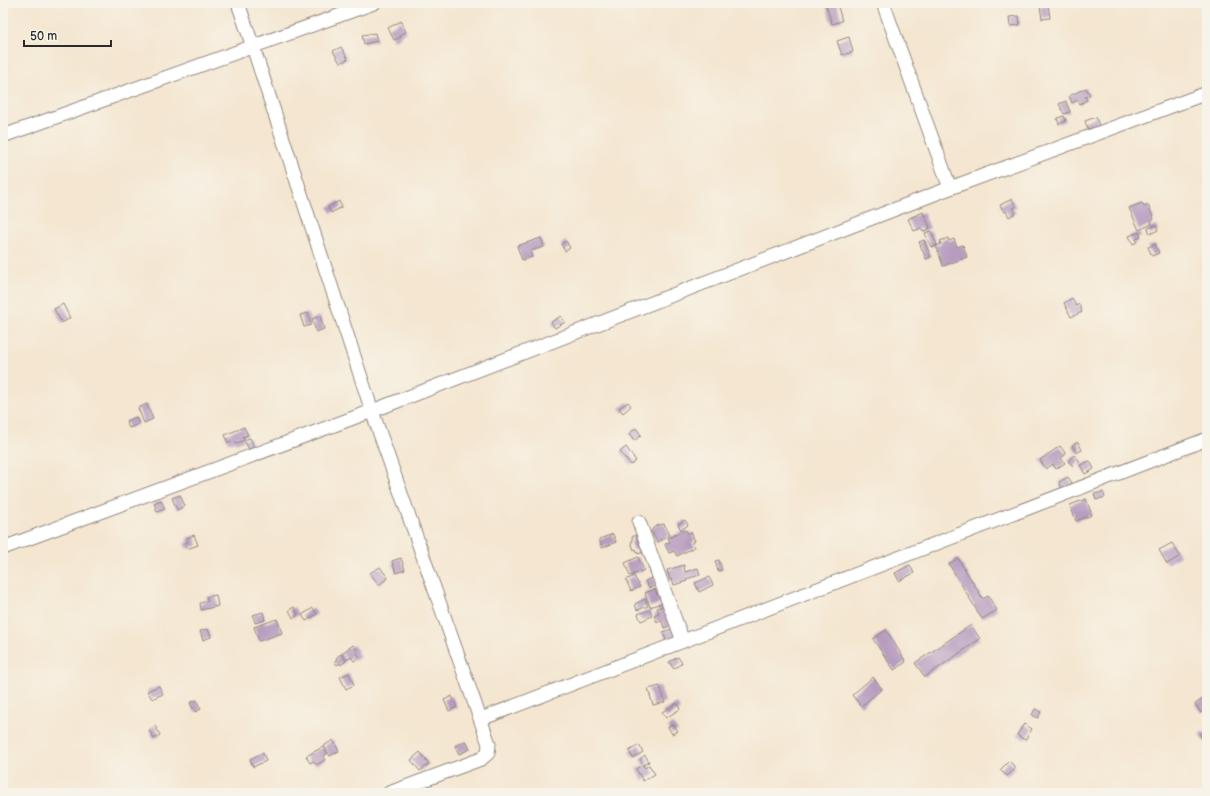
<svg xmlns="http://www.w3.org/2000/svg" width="1210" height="796" font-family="'Balsamiq Sans',sans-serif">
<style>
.building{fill:#b79cc0}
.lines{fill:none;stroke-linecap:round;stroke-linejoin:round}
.minor-casing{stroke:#90887e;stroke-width:15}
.minor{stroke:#fff;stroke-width:13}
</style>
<rect width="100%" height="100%" fill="#f7f3e8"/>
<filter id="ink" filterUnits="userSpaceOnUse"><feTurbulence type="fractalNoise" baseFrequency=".025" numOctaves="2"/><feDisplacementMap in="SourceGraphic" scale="8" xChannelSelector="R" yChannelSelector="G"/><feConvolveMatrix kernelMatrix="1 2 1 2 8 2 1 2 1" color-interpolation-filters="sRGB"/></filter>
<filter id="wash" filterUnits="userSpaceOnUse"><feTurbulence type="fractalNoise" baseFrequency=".012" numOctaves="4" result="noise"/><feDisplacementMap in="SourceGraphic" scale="16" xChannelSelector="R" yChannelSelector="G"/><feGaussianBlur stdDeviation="0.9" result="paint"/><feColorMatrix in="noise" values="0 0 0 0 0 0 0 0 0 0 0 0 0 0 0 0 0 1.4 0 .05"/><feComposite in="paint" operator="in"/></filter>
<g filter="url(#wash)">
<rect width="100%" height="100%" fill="#f4e6d0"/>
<g id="blocks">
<g class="building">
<polygon points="837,3 842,21 832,24 826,6"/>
<polygon points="1048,5 1050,18 1042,19 1040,6"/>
<polygon points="1019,16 1020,25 1010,26 1009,17"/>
<polygon points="401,21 406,32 400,35 401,37 394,40 388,28"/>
<polygon points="375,33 377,41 364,44 362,35"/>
<polygon points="849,37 853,52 842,55 837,41"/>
<polygon points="341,47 348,59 340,63 333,51"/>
<polygon points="1086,88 1090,95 1085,97 1087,100 1080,104 1078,100 1072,103 1069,96"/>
<polygon points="1066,101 1070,112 1064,114 1059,104"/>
<polygon points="1064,116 1066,121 1059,124 1057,118"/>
<polygon points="1096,117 1099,126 1088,129 1085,121"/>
<polygon points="1012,199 1016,207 1013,208 1016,213 1009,217 1006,211 1004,212 1000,205"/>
<polygon points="339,201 342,207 331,213 328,207"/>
<polygon points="1142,203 1144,207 1148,205 1154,219 1151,221 1152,224 1139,230 1129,208"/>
<polygon points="923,212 930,228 923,232 921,228 914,231 908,219"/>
<polygon points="1156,225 1158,230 1150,234 1148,228"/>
<polygon points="931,231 937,245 931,247 925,233"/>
<polygon points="1139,232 1141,237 1136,239 1137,242 1133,244 1129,236"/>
<polygon points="541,238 544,247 530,251 532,257 522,260 517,246"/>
<polygon points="948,238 949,241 954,239 957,247 963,245 967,257 943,266 936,246 941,244 940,241"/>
<polygon points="924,240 931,257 926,259 919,242"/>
<polygon points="566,241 570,248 565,251 561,244"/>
<polygon points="1155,244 1159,253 1152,256 1148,247"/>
<polygon points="1072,298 1076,306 1079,304 1082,312 1071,317 1064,303"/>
<polygon points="63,304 70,318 62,323 54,309"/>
<polygon points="308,313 311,325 304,327 300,315"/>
<polygon points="320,316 324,329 316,332 312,319"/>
<polygon points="561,316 565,322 555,328 551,322"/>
<polygon points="628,402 631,406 623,413 619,408"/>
<polygon points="147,404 153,419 144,423 138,408"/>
<polygon points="136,417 139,424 129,428 126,421"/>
<polygon points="244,427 248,435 243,437 242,436 244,440 236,444 235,441 228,443 225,435"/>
<polygon points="636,428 641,435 634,441 629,434"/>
<polygon points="250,438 254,447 249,449 244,440"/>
<polygon points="1078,442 1082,450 1076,453 1072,445"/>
<polygon points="1060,446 1066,454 1061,458 1065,463 1056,469 1053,464 1046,469 1040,460"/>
<polygon points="626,447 636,461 631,465 620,452"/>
<polygon points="1074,455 1080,461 1074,467 1068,461"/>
<polygon points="1090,461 1094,469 1085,474 1080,465"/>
<polygon points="1068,477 1072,483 1062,489 1059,482"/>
<polygon points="1103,492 1105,497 1096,500 1094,494"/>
<polygon points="180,495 185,506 177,510 172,498"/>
<polygon points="1086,499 1092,515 1076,521 1070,505"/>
<polygon points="161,500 165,509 157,512 154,503"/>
<polygon points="685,520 688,525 681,530 678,524"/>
<polygon points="660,524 660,525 664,524 670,535 657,542 651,531 653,529 653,528"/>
<polygon points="686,530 688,534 691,532 695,541 692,542 695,547 677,556 674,551 669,553 665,544 670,542 668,538"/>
<polygon points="640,533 647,551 638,554 636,549 634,550 631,542 633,541 632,537"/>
<polygon points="613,534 616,542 602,548 599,539"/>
<polygon points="194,535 198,545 187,549 185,543 188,542 187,538"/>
<polygon points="1172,543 1180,556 1167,564 1159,550"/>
<polygon points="638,557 644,570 630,576 625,563"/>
<polygon points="401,558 405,570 396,573 392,561"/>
<polygon points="958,558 983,599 988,596 997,610 982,619 949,564"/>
<polygon points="719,560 722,570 718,571 715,561"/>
<polygon points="684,565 685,572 698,568 700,575 686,579 687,581 674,585 672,579 670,580 667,570"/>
<polygon points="910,565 914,573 899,581 895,573"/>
<polygon points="380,567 388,578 379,585 370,573"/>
<polygon points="634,576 640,587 631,591 626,580"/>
<polygon points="654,577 657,585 649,588 645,581"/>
<polygon points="709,577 713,585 699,592 695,583"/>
<polygon points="655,589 657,595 661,593 665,602 650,607 645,593"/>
<polygon points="216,595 218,606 201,610 200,603 208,601 206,597"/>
<polygon points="645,599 648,606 637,610 635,604"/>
<polygon points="665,605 672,625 664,628 662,621 657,622 654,615 659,613 657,608"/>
<polygon points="294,607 298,615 293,618 289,610"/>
<polygon points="313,608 317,614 306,621 302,615"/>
<polygon points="650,610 652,616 641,621 638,614"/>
<polygon points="263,612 265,620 255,623 253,615"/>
<polygon points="277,619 282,633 259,641 254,627"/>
<polygon points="971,625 980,639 925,677 915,663"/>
<polygon points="674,628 678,640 667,643 663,632"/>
<polygon points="208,629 211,637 203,640 200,631"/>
<polygon points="886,630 906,662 894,670 873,639"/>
<polygon points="353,645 358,651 357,653 360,657 354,661 351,657 347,660 342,653"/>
<polygon points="341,654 346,661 341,665 340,663 337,665 334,662 337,659 336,658"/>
<polygon points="678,657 682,663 674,669 669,662"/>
<polygon points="349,673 354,685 346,689 340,677"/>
<polygon points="873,677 882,689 861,706 852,695"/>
<polygon points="159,686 163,694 152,699 147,691"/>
<polygon points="660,686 665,702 653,705 648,689"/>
<polygon points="452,696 457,707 449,711 444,700"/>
<polygon points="1205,698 1207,701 1207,709 1201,713 1195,704"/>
<polygon points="196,700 201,709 195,712 190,703"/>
<polygon points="677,703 680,709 666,718 662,712"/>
<polygon points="1035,709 1041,712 1038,718 1032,715"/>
<polygon points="673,724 678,731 672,734 668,727"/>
<polygon points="1024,724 1032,729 1025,740 1017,735"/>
<polygon points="155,726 160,735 154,739 149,730"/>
<polygon points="1204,731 1207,739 1203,741 1199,734"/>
<polygon points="333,740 339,751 330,756 324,746"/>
<polygon points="466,741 470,749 459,754 455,746"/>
<polygon points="639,745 643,752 633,758 629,751"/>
<polygon points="323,747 327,754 323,756 325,760 316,765 314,761 310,763 306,756"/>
<polygon points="420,752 429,764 420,771 411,760"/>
<polygon points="263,753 266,761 253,767 250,759"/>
<polygon points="645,755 649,762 643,765 640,759"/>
<polygon points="1009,761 1016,768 1007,776 1000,770"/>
<polygon points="643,765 645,768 649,765 655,774 643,781 636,769"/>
</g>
</g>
</g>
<g filter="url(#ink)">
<use href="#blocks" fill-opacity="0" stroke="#90887e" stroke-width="1"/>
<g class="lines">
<g class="minor-casing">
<g id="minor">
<polyline points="238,3 253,47 372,411 489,744 488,753 481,759 389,793"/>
<polyline points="883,3 950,188"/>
<polyline points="3,136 374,3"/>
<polyline points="639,522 683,641"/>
<polyline points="3,548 372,411 950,188 1207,93"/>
<polyline points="481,719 1207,439"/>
</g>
</g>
<use href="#minor" class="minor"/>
</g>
</g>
<rect width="1210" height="796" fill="none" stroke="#f7f3e8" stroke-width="16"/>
<path d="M24 40v6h87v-6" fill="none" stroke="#2b2b2b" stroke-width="2"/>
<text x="30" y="40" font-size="12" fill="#2b2b2b" stroke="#f7f3e8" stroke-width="3" paint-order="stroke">50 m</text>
</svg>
